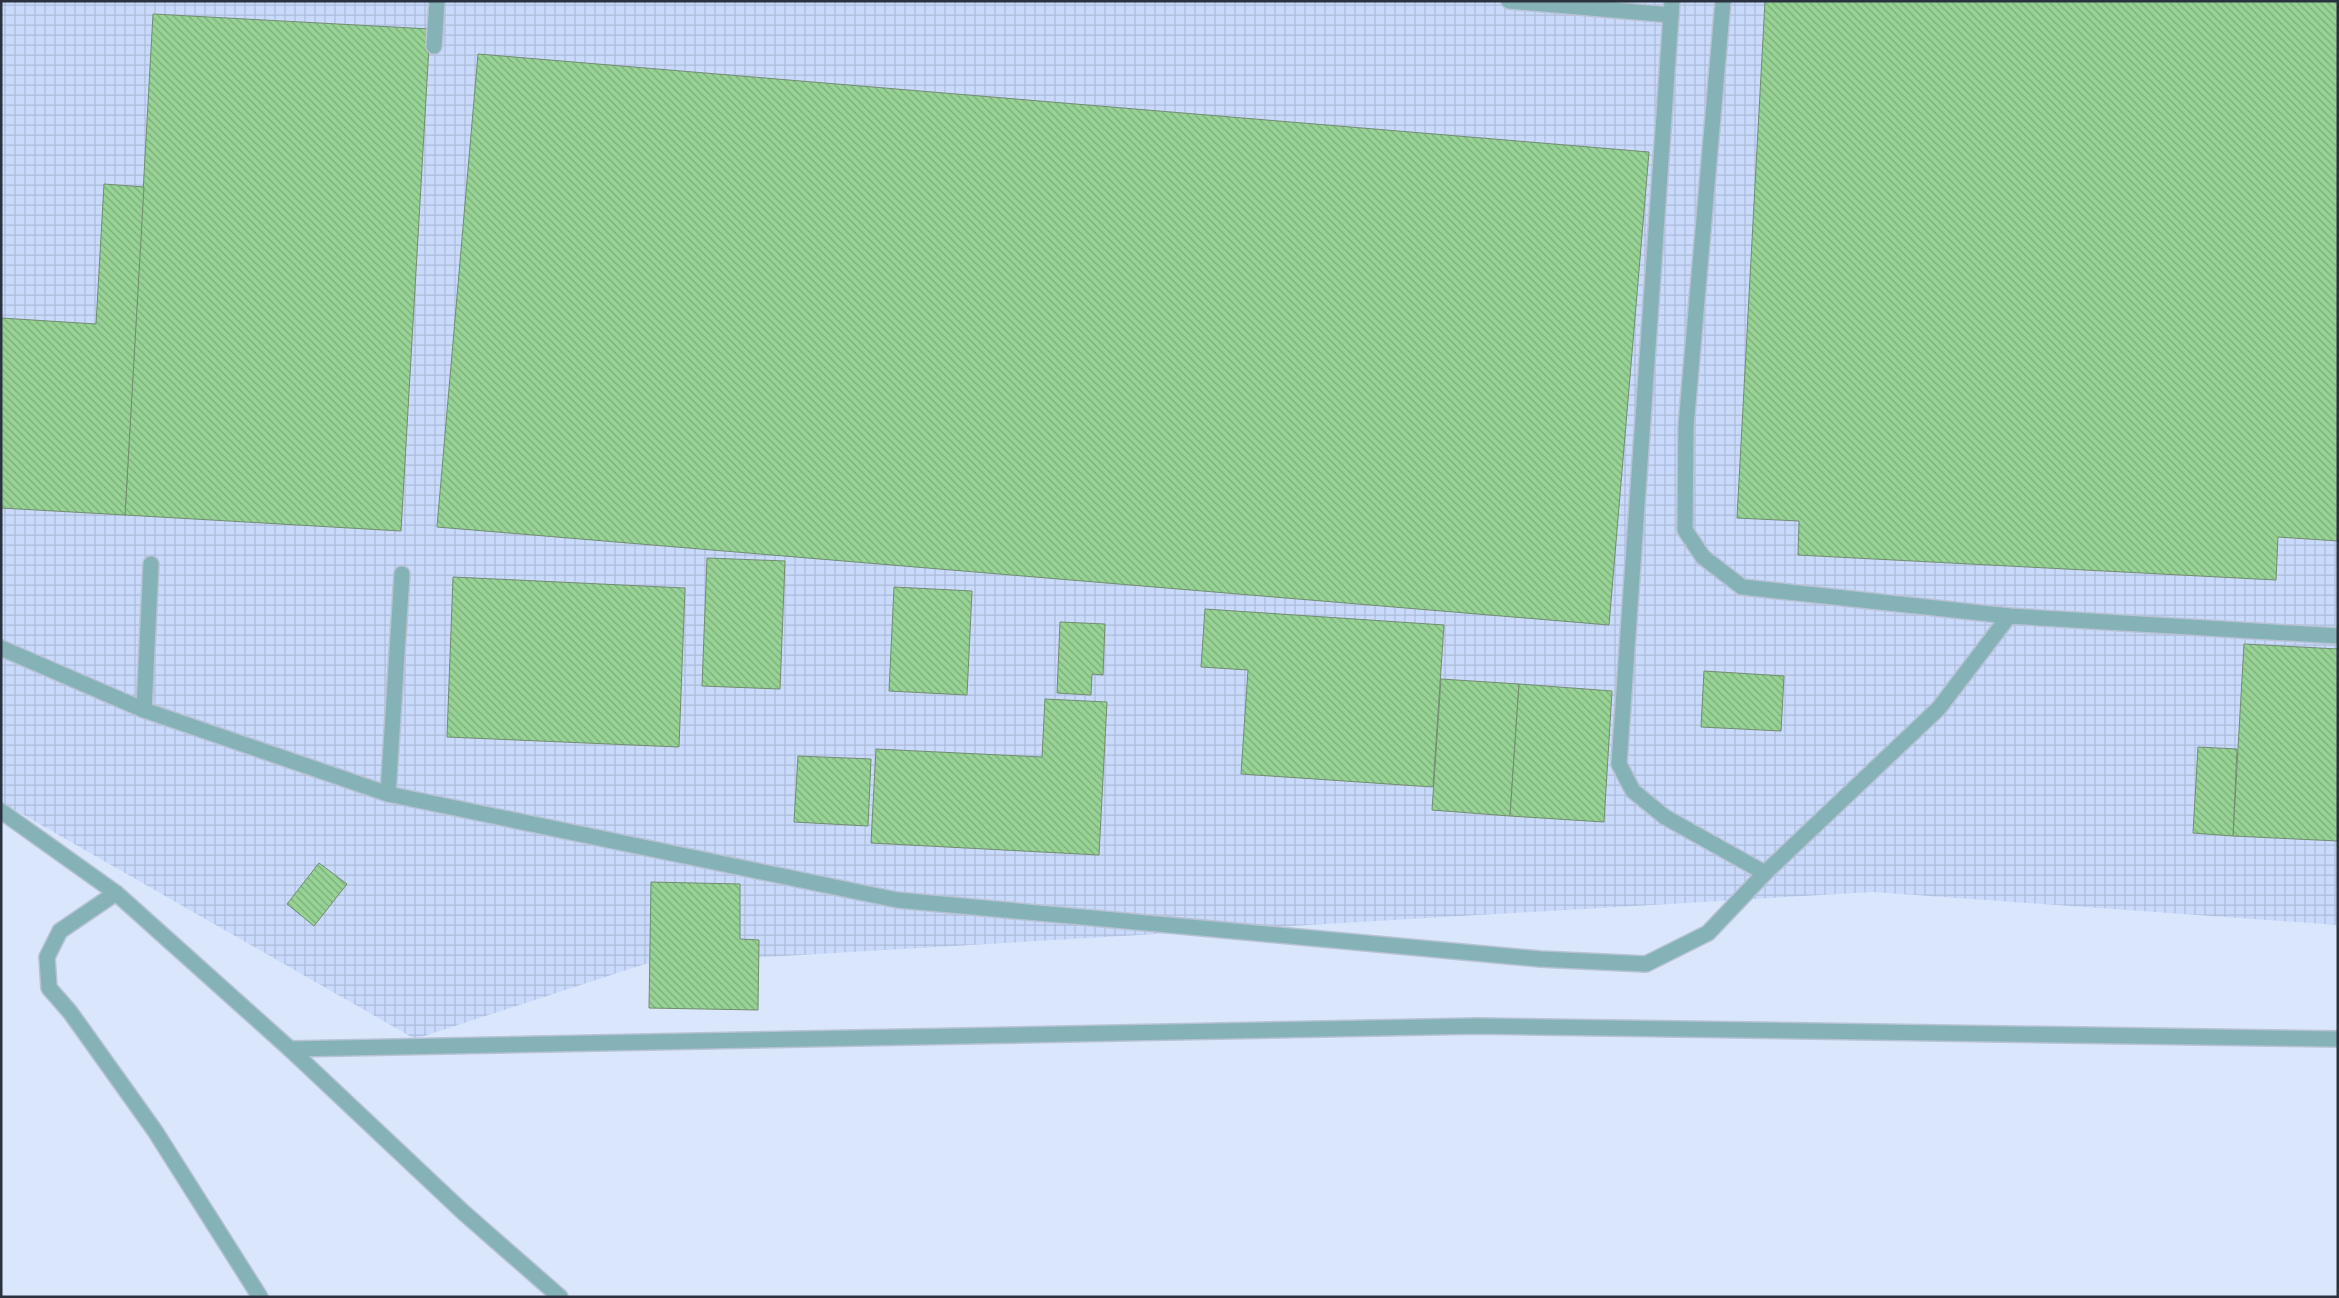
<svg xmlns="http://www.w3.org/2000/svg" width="2339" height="1298" font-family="Arial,sans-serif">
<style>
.industrial{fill:url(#industrial-grid)}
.building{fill:url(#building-back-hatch);stroke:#728d70}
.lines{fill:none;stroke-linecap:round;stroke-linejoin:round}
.service-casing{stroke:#b7c2d5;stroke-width:18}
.minor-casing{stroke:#b7c2d5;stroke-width:18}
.tertiary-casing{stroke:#b7c2d5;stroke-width:18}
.service{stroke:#85b2b6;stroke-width:15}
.minor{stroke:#85b2b6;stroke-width:15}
.tertiary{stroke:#85b2b6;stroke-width:15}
</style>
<defs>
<pattern id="industrial-grid" width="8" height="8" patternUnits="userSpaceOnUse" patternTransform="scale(1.25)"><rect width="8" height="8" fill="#c9dafc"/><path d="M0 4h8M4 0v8" fill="none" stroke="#adbcd9"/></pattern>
<pattern id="building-back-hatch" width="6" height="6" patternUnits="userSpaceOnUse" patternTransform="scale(1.25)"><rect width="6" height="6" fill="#97d394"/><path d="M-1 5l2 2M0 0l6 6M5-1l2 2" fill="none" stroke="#7bac7a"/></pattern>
</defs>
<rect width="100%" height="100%" fill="#dae6fb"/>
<polygon class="industrial" points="1,1 2338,1 2338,925 1873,892 645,964 415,1039 1,802"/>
<g class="building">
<polygon points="1765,1 2338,1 2338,541 2278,537 2276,580 1798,555 1799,521 1737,518"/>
<polygon points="153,14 430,29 401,531 125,515"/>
<polygon points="478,54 1649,152 1609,625 437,527"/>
<polygon points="104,184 144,187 125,515 1,508 1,318 96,324"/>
<polygon points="707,558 785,561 780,689 702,686"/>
<polygon points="453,577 685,588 679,747 447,737"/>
<polygon points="894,587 972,591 967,695 889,691"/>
<polygon points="1205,609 1444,625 1433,787 1241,774 1248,670 1201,667"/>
<polygon points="1060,622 1105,624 1103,675 1092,674 1091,695 1057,693"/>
<polygon points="2244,644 2338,649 2338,841 2233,836"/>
<polygon points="1704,671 1784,676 1781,731 1701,727"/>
<polygon points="1441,679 1519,684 1510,816 1432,810"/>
<polygon points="1519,684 1612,691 1604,822 1510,816"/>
<polygon points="1045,699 1107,702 1099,855 871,843 876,749 1042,757"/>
<polygon points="2198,747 2237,749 2233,836 2193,833"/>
<polygon points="798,756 871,759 868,826 794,822"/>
<polygon points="319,863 347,884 314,926 287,904"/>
<polygon points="651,882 740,884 740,939 759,940 758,1010 649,1008"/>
</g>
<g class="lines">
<g class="service-casing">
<g id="service">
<polyline points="1509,1 1671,15"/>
<polyline points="1672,1 1619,764 1633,791 1665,817 1765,873"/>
<polyline points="1723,1 1686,426 1685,530 1703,557 1742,587 2009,616 2338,636"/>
<polyline points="434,46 437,1"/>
<polyline points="1,648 144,710 388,794 897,900 1540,959 1646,964 1708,933 1765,873 1939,708 2009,616"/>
<polyline points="144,710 151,564"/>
<polyline points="388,794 402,574"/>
</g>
</g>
<g class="minor-casing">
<g id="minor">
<polyline points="116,893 60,931 47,957 49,988 70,1012 155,1131 260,1297"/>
<polyline points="290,1049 1478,1026 2338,1039"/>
</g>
</g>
<g class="tertiary-casing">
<polyline id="tertiary" points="1,811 116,893 290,1049 463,1212 560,1297"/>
</g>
<use href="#service" class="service"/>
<use href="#minor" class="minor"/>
<use href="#tertiary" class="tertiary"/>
</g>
<rect width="2339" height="1298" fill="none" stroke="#2a323f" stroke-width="5"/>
</svg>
